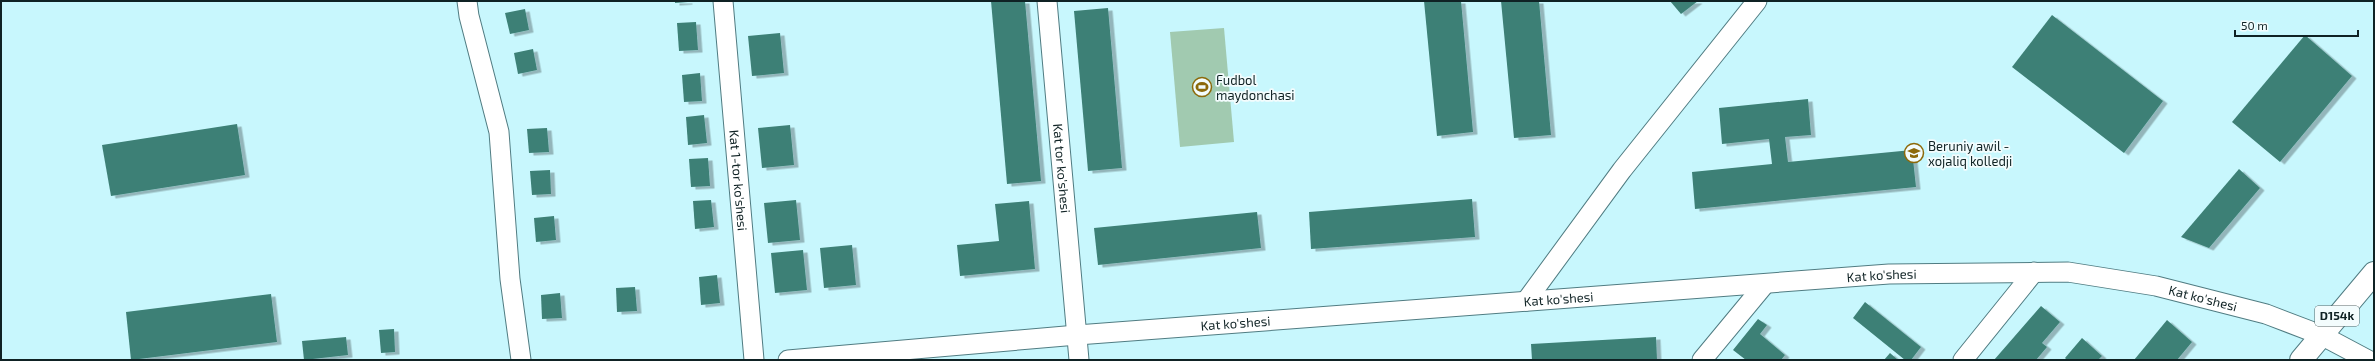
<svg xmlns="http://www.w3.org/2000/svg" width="2375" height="361" font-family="'Exo 2',sans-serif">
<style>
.green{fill:#a1cab0}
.building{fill:#3d8076;filter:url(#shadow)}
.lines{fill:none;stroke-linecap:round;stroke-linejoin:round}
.minor-casing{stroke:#507c82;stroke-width:21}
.major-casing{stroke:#507c82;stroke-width:24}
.minor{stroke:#fff;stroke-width:19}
.major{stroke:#fff;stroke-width:22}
.labels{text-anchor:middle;stroke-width:3.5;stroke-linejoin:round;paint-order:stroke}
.shield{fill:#f3fcfd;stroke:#536365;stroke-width:1}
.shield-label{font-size:12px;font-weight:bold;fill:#0f2224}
.poi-label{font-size:13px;fill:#0f2224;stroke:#f3fcfd;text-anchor:start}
.street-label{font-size:13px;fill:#0f2224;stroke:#f3fcfd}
</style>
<defs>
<filter id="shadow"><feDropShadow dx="4.5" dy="2.5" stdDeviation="0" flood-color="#0004"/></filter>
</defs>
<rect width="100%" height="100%" fill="#c8f7fd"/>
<polygon class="green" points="1224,28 1234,142 1180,147 1170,32"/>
<g class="building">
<polygon points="675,1 688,1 688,2 675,3"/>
<polygon points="991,1 1025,1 1041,181 1007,184"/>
<polygon points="1424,1 1461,1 1473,132 1437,136"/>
<polygon points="1501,1 1539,1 1551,135 1514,138"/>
<polygon points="1670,1 1698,1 1681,14"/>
<polygon points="1108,8 1122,168 1088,171 1074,11"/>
<polygon points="525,9 529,30 510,34 505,13"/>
<polygon points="2052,15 2163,101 2124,153 2012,67"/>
<polygon points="696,22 698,50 679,51 677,23"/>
<polygon points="780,33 784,73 752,76 748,36"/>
<polygon points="2305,35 2352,76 2280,162 2232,122"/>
<polygon points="533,49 537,70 518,74 514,53"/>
<polygon points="700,73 702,101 684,102 682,75"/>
<polygon points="1808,99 1811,135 1785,137 1788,162 1912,150 1916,187 1695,209 1692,172 1772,164 1769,139 1722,144 1719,108"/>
<polygon points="704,115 707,143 688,145 686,117"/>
<polygon points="237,124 245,175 111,196 102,145"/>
<polygon points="790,125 794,165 762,168 758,128"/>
<polygon points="547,128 549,152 529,153 527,129"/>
<polygon points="708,158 710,186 691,187 689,159"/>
<polygon points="2239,169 2260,188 2209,248 2181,237"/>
<polygon points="550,170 551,194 532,195 530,171"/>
<polygon points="1472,199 1475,237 1311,249 1309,212"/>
<polygon points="711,200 714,227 695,229 693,201"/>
<polygon points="796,200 800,240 768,243 764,203"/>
<polygon points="1029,201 1035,269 960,276 957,245 999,241 995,204"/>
<polygon points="1257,212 1261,248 1098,265 1094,228"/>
<polygon points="554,216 556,240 536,242 534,218"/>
<polygon points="852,245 856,285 824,288 820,248"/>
<polygon points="803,250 807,290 775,293 771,253"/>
<polygon points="717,275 720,303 701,305 699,277"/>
<polygon points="635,287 637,311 617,312 616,288"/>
<polygon points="560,293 562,318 542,319 541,295"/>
<polygon points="271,294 277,342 131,360 126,312"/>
<polygon points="1865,302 1921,347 1911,360 1905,360 1853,318"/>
<polygon points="2041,306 2060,322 2042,343 2047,347 2036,360 1994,360"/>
<polygon points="1758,319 1767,325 1760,334 1785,355 1781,360 1746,360 1733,350"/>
<polygon points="2167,320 2192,342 2177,360 2134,360"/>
<polygon points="394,329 395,352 381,353 379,330"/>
<polygon points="346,337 348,355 304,360 302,341"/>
<polygon points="1656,337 1657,360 1532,360 1531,344"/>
<polygon points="2082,338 2102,356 2098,360 2067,360 2065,358"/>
<polygon points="1890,353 1898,360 1884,360"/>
</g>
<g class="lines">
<g class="minor-casing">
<g id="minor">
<polyline points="467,1 469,16 499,132 510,279 521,360"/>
<path id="s1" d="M723,1l31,359"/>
<path id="s2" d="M1047,1l32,359"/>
<polyline points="1526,301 1622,170 1757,1"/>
<path id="s3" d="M788,360l289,-25 812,-61 179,-2 88,14 110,28 55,21 47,25"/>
<polyline points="1702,360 1765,284"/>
<polyline points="1963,360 2034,272"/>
</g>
</g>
<g class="major-casing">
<polyline id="major" points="2301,360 2374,273"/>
</g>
<use href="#minor" class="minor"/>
<use href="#major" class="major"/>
</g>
<defs>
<g id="stadium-ring" transform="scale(1)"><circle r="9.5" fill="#f3fcfd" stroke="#8c690a" stroke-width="1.5"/><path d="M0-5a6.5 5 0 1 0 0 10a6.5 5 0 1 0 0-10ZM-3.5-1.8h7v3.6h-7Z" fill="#8c690a"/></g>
<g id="university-ring" transform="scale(1)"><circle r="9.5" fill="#f3fcfd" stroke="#8c690a" stroke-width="1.5"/><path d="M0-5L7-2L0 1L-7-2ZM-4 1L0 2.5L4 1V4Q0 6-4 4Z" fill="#8c690a"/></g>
</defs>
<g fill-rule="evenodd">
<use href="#stadium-ring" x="1202" y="87"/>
<use href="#university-ring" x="1914" y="153"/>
</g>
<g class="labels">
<rect class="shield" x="2315" y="306" width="44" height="20" rx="3"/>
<g class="shield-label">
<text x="2337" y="320">D154k</text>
</g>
<g class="poi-label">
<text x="1216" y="85">Fudbol<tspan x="1216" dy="15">maydonchasi</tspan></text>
<text x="1928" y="151">Beruniy awil -<tspan x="1928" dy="15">xojaliq kolledji</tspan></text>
</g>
<g class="street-label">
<text dy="5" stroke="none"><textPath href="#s2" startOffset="168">Kat tor ko'shesi</textPath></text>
<text dy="5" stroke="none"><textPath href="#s1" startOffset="180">Kat 1-tor ko'shesi</textPath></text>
<text dy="5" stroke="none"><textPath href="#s3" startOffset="1097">Kat ko'shesi</textPath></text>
<text dy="5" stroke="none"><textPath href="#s3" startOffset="773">Kat ko'shesi</textPath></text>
<text dy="5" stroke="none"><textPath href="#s3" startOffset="1421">Kat ko'shesi</textPath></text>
<text dy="5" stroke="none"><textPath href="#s3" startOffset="449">Kat ko'shesi</textPath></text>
</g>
</g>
<rect width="2375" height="361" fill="none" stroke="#0f2224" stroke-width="4"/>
<path d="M2235 30v6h123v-6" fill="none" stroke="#0f2224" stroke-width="2"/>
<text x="2241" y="30" font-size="12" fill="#0f2224" stroke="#f3fcfd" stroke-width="3" paint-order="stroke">50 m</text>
</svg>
